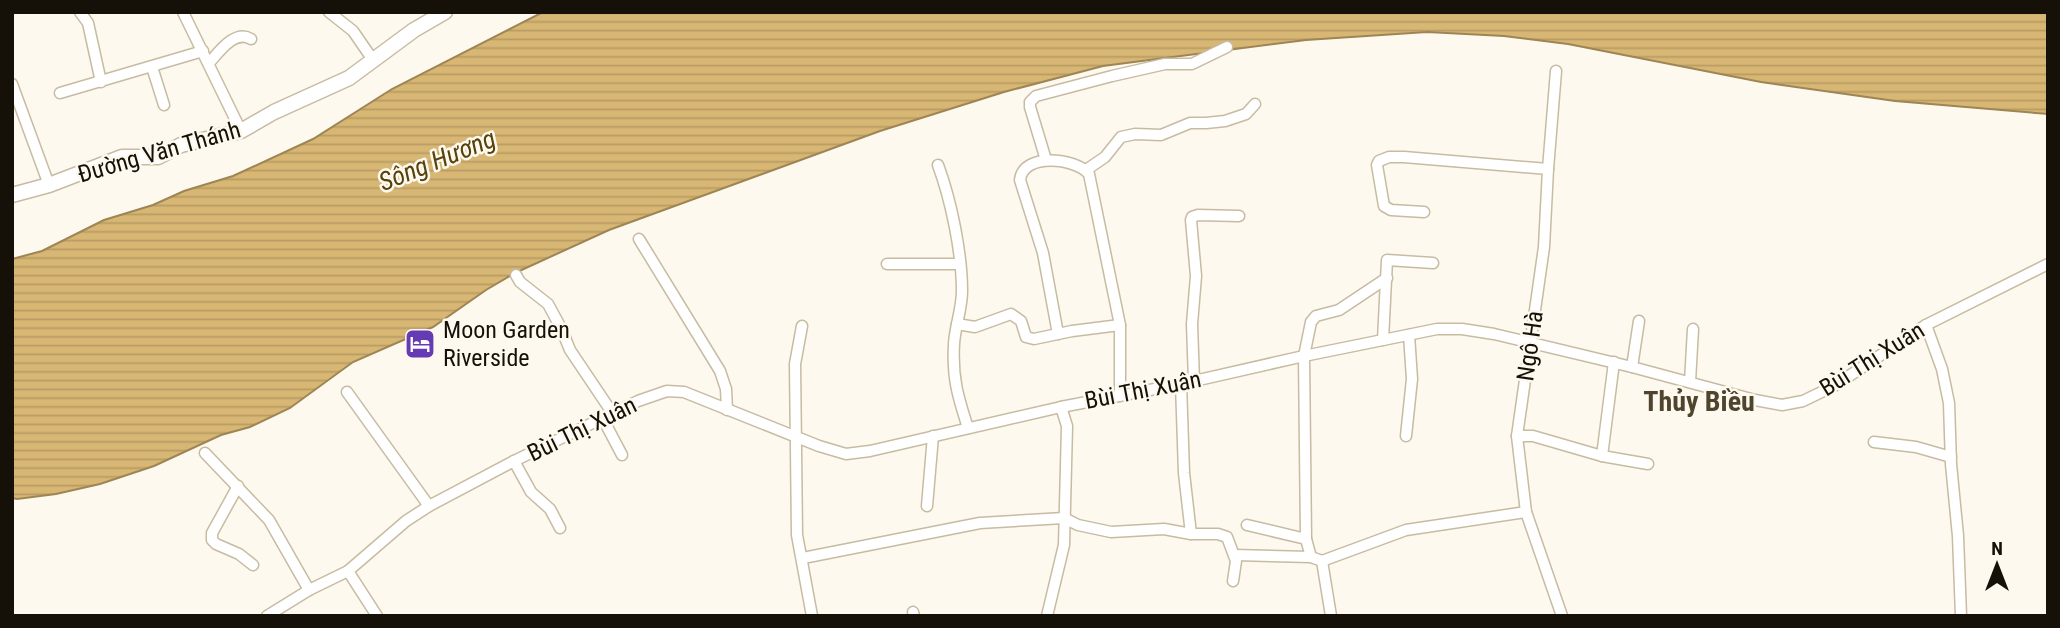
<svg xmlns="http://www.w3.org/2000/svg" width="2060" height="628" font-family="'Roboto Condensed',sans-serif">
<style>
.water{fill:url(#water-rules);stroke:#9e8554;stroke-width:2}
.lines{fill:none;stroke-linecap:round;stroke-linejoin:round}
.minor-casing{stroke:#c7bba2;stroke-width:13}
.major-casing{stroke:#c7bba2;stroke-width:17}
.minor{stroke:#fff;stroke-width:10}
.major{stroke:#fff;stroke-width:14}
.labels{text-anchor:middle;stroke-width:5;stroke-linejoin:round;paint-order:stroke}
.street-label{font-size:24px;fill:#151108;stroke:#fef9ef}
.poi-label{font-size:24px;fill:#151108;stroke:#fef9ef;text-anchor:start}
.water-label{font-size:26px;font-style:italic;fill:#58420c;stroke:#fef9ef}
.quarter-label{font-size:28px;font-weight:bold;fill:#4f452f;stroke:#fef9ef}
</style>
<defs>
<pattern id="water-rules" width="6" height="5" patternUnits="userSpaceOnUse" patternTransform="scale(1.75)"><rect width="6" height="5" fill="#d8b774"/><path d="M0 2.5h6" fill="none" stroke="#b89c63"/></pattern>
</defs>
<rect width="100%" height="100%" fill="#fef9ef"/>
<polygon class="water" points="543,12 2048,12 2048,114 1895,101 1761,82 1568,44 1504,36 1427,32 1306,40 1103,66 1004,92 880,131 609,230 515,273 486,290 433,327 353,362 290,408 250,427 221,435 154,466 100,484 56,494 17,499 12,498 12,259 42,251 104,220 153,205 184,191 233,176 313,139 392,89"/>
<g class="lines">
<g class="minor-casing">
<g id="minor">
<polyline points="80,12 88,23 101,82"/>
<polyline points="183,12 241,131"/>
<polyline points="329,12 353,31 373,60"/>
<path d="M209,63c10,-11 26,-34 42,-24"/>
<polyline points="152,67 164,105"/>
<polyline points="1556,71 1548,169 1544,247 1517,436 1526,512 1562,616"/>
<polyline points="12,84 49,185"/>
<polyline points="60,93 203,51"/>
<polyline points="1046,160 1030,107 1030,102 1036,96 1112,76 1165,64 1192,64 1227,47"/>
<path d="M938,165c13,35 24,88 24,126 0,18 -7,35 -8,53 -2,34 4,53 14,84"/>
<polyline points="1086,170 1105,157 1121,137 1135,134 1161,135 1190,123 1206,123 1225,121 1246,114 1255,104"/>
<polyline points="1424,212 1391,210 1384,206 1377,165 1379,161 1389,157 1404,157 1548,169"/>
<polyline points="639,239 720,371 726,389 727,410"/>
<polyline points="887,264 960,264"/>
<polyline points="516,275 520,282 548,304 561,328 570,350 613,414"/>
<polyline points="957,324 975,327 1011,314 1021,321 1026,337 1034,339 1072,331 1120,325"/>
<polyline points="1926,325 1942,369 1949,403 1951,464 1958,536 1961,616"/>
<polyline points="802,326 795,364 797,535 812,616"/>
<path d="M1058,334l-15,-81 -23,-73c3,-28 56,-22 69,-6l31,151v71"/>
<polyline points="1383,340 1387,260 1433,263"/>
<polyline points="1632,367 1639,321"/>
<polyline points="1194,381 1192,324 1196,276 1191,220 1192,217 1198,215 1239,216"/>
<polyline points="1690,382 1693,329"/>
<polyline points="1181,384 1184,473 1191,534"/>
<polyline points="347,392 429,506"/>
<polyline points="603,419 622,455"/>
<polyline points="1406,436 1412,379 1409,335"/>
<polyline points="1517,436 1533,436 1602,456 1648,464"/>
<polyline points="1874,442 1916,447 1951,457"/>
<polyline points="205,453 269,520 309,590"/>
<polyline points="1602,456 1614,362"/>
<polyline points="514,461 531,492 550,509 560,528"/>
<polyline points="238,486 212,533 212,540 216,544 239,554 253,565"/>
<polyline points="927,506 933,436"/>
<polyline points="1247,525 1306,539"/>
<polyline points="1235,555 1311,557"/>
<polyline points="803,558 980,523 1064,518 1078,525 1111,532 1164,529 1191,534 1218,534 1227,537 1236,561 1233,581"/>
<polyline points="1322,561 1406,530 1526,512"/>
<polyline points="348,571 377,616"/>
<polyline points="913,612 914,616"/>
<polyline points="267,616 309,590 348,571 406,521 429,506 514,461 638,401 667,391 684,392 819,446 846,454 870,451 1061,407 1181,384 1304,356 1437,329 1462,329 1494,334 1632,367 1755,400 1782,405 1803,401 1834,386 1926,325 2048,264"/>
<polyline points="1047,616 1064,545 1067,426 1061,407"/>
<polyline points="1331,616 1322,561 1311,557 1306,539 1304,356 1311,322 1316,316 1339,310 1387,278"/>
</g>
</g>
<g class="major-casing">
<polyline id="major" points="12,195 49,185 122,157 158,157 181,145 241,131 274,112 349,78 414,30 445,12"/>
</g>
<use href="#minor" class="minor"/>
<use href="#major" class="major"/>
</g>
<defs>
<g id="hotel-square" transform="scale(1.575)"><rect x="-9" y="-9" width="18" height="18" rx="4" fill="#643bb3" stroke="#fef9ef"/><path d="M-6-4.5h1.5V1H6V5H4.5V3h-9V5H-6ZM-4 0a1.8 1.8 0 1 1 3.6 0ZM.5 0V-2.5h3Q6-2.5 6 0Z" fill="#fff"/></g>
</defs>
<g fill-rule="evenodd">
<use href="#hotel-square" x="420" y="344"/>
</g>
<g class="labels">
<g class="street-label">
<text transform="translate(159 152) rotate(-16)" y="8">Đường Văn Thánh</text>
<text transform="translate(1530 346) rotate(-82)" y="8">Ngô Hà</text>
<text transform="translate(1872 359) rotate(-32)" y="8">Bùi Thị Xuân</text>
<text transform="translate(1143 390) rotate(-11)" y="8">Bùi Thị Xuân</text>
<text transform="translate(582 429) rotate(-26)" y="8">Bùi Thị Xuân</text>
</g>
<g class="poi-label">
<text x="443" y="338">Moon Garden<tspan x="443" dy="28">Riverside</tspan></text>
</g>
<g class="water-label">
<text transform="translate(437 160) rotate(-22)" y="9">Sông Hương</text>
</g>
<g class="quarter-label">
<text x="1699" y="411">Thủy Biều</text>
</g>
</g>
<rect width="2060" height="628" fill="none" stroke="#151108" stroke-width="28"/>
<g transform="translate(1997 565)" stroke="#fef9ef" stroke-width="5" paint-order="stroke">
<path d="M0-5L12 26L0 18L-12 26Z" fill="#151108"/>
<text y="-10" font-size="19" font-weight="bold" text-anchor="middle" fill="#151108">N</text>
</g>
</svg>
